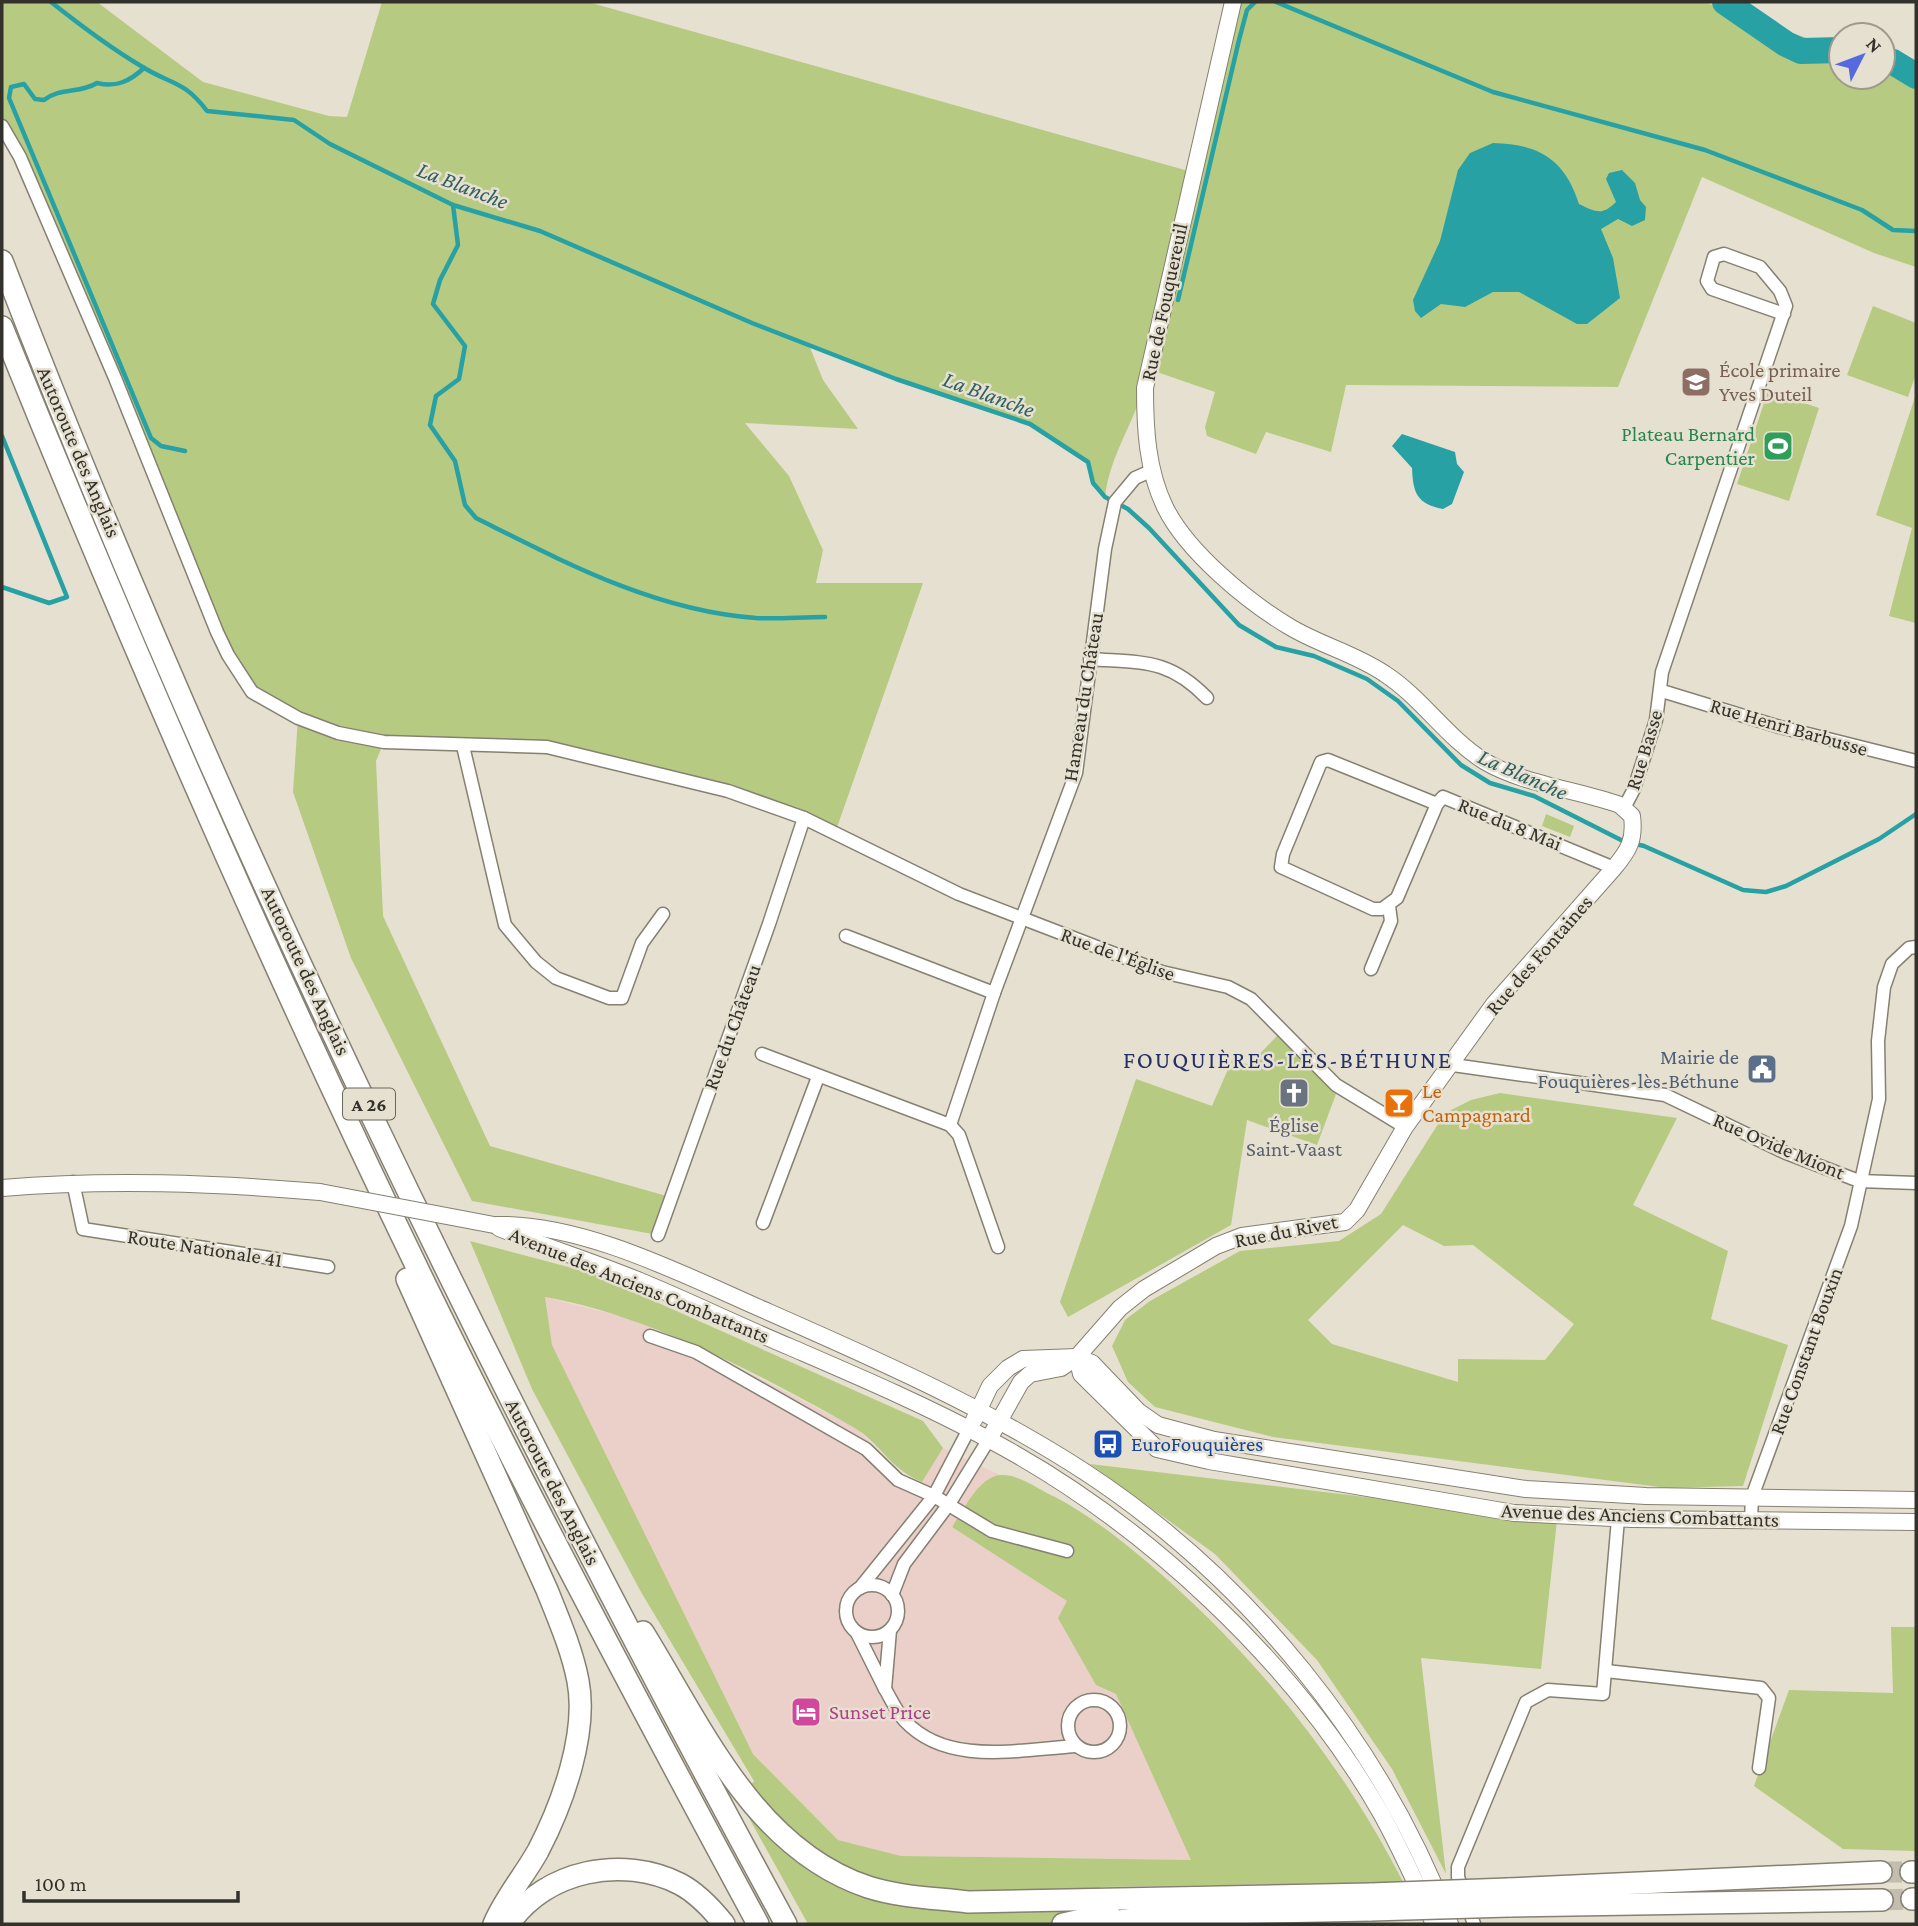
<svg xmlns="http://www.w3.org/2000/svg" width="1918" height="1926" font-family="'Crimson Pro',serif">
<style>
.commercial{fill:#ead0c9}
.green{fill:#b6ca82;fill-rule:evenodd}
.water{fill:#28a1a5}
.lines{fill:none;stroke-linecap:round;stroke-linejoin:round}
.stream{stroke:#28a1a5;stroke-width:4.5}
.river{stroke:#28a1a5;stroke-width:26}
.highway-tunnel{stroke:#c2bdaf;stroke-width:21;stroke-dasharray:21 10;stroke-linecap:butt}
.street-casing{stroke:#858071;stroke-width:15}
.secondary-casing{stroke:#858071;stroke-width:18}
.highway-casing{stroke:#858071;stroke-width:24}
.street{stroke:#fff;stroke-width:12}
.secondary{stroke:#fff;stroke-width:16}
.highway{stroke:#fff;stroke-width:21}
.secondary-bridge-casing{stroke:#858071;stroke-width:18;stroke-linecap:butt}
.highway-bridge-casing{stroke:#858071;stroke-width:24;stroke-linecap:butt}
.secondary-bridge{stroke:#fff;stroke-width:16}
.highway-bridge{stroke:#fff;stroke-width:21}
.labels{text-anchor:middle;stroke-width:5;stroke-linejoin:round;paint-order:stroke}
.shield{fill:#e6e0d0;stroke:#69665c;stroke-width:2}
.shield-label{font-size:19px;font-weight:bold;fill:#33312b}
.street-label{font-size:21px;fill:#33312b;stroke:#e6e0d0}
.education-label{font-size:21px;fill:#785e54;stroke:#e6e0d0;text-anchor:start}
.leisure-label{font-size:21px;fill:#27864d;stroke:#e6e0d0;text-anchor:end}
.service-label{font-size:21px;fill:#4e5e75;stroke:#e6e0d0;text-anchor:end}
.food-label{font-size:21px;fill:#c56008;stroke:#e6e0d0;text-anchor:start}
.worship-label{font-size:21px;fill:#5b616d;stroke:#e6e0d0}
.transit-label{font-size:21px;fill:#164399;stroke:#e6e0d0;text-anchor:start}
.hotel-label{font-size:21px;fill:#b23c85;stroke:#e6e0d0;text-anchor:start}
.water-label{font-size:23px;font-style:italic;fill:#2f5f61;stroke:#e6e0d0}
.quarter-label{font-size:24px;letter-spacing:2px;fill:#242e67;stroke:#e6e0d0}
</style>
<rect width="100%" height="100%" fill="#e6e0d0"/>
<polygon class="commercial" points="545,1297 627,1318 704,1350 856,1428 902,1474 922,1482 943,1448 1000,1475 981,1485 952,1527 1067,1601 1116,1694 1192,1860 901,1856 838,1840 753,1754 552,1345"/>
<g class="green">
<path d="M2,2h95l106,80 126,34 18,1 35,-115h206l604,170 41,-170h471l137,48v27h42v-12l33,12v190l-42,-14 -172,-76 -84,210 -272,-2 -15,67 -65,-20 -10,22 -49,-18 -2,-9 10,-35 -67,-23c-7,45 -38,82 -43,128l-12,-14 -5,-21 -58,-38 -127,-42 -94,-37 14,35 35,49 -113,-6 44,53 34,74 -7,33h107l-88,250 -31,-15 -257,-71 -163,-5 -8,19 7,155 107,230 180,51 -12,38 -186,-34 -121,-243 -58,-166 5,-74 -46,-26 -24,-37 -226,-529z"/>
<polygon points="1873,306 1916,323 1916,374 1908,397 1847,375"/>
<polygon points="1768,391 1819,408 1789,501 1737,484"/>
<polygon points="1916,394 1916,623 1889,616 1912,528 1876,515"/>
<polygon points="1546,814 1574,826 1570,837 1542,826"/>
<polygon points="1278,1035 1336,1094 1317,1145 1247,1120 1231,1225 1068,1317 1060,1302 1136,1079 1212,1106 1233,1058 1249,1065"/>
<path d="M1500,1093l177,25 -44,87 95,46 -17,68 77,26 -45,141 -76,2 -394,-51 -118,-30 -27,-25 -16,-36 13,-26 25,-19 90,-50 99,-10 42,-27 64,-101 26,-13zM1403,1225l41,21 29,-1 101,79 -29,36 -87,-1v23l-126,-38 -24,-24z"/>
<path d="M470,1241l121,32 332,148 20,27 -21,34c-34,-14 -42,-40 -69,-55 -89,-51 -208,-113 -308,-130l7,48 201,409 85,86 63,16 290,4 -75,-166 -20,-9 -38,-67 9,-17 -115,-74c11,-16 27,-51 49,-52 18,-1 38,15 54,22 42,22 80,54 115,85 95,86 175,186 233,300l-303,5 1,37h-293l-69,-124 15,-19 -113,-189 -109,-203z"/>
<polygon points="1090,1464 1557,1520 1541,1669 1421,1658 1446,1874 1392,1769 1317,1660 1215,1554"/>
<polygon points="1891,1627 1916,1627 1916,1851 1843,1849 1754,1786 1789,1690 1893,1693"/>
</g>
<g class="water">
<path d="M1493,143c47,1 72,17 86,61 17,8 23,12 37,-2l-10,-23 3,-6 13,-3 13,13 5,17 6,7 -1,13 -13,6 -14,-7 -17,10 12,29 7,40 -33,26h-10l-58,-32h-26l-28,15 -24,-3 -20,14 -6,-7 -2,-11 27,-59 18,-71 12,-17z"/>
<path d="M1402,434l53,18 2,12 7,8 -12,32 -9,5c-26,-5 -30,-16 -31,-41l-20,-22z"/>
</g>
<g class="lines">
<g class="stream">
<path d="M51,2c29,23 58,45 90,64 30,19 43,14 66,45l87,9 36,24 123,61 87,26 212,92 144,56 134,45 58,38 5,21 12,14 23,12 21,19 90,97 37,22 38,9 53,23 31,22 63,64 29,18 44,13 89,45 21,5 99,44 23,2 20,-6 93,-47 37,-25"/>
<polyline points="1276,2 1493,92 1705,150 1862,210 1893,230 1916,231"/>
<path d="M144,68c-14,13 -28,20 -47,15 -18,11 -36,4 -53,17l-9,-1 -11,-15 -13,3 -2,11 142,340 10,8 24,5"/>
<path d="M453,205l5,40 -18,35 -7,24 32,42 -6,33 -23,17 -6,29 25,36 10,44 11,13c88,44 179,93 280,100 22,1 46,-1 69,-1"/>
<polyline points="1178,300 1239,40 1247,10 1255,2"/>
<polyline points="2,436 67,597 49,603 2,587"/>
</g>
<g class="river">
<polyline points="1725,2 1786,44 1801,51 1841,50"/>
<polyline points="1883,59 1893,62 1916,76"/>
</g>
<g class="highway-tunnel">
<polyline points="1881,1872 1911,1872"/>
<polyline points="1882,1900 1912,1899"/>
</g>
<g class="street-casing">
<g id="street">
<polyline points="2,126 20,157 115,378 217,632 228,655 252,692 298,718 338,733 384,742 547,747 728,791 804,818 959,894 1162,972 1228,987 1251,999 1336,1085 1405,1127"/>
<path d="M1090,659c52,4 78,-1 117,39"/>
<polyline points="1662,691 1780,727 1916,761"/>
<polyline points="463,746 505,925 536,962 556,978 609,998 622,998 642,943 663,914"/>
<polyline points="1437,804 1328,760 1321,762 1283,854 1281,867 1373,909 1382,909 1397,898 1437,804 1443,797 1614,868"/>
<polyline points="1624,808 1634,789 1656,720 1662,672 1786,306 1780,291 1760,267 1724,254 1714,257 1707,281 1712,289 1784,314"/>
<polyline points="846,936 994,993"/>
<polyline points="1371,969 1391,921 1389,906"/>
<polyline points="762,1054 950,1125 959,1135 998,1247"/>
<polyline points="1453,1065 1665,1095 1786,1153 1859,1181 1916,1183"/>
<polyline points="950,1125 994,993 1076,773 1105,549 1115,502 1135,478 1153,470"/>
<polyline points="73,1182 83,1229 328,1267"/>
<polyline points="763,1223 818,1077"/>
<polyline points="658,1235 769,924 804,818"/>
<polyline points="650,1336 696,1352 866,1449 898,1480 934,1496 992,1531 1067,1551"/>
<polyline points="1751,1520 1752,1497 1851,1226 1879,1099 1878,1041 1884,987 1892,964 1909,948 1916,947"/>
<circle cx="872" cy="1611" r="26"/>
<polyline points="860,1588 934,1496 969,1429"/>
<polyline points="892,1595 904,1564 949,1504 989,1439"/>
<polyline points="857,1633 885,1689 890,1630"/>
<polyline points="1606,1671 1761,1688 1769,1698 1759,1768"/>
<path d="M885,1689c6,10 12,24 20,32 43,46 116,28 172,25"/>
<circle cx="1094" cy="1726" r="26"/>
<polyline points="1474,1924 1458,1877 1458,1867 1526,1702 1548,1690 1603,1694 1618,1519"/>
</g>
</g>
<g class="secondary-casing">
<g id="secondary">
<path d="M2,1188c107,-9 211,-5 318,4"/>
<path d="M494,1225c88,-3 190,50 270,85 109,48 221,97 321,162 163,107 296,270 365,452"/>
<path d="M499,1228c46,19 95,34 141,53 51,21 100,45 150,66 67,29 133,57 198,92 155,82 307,223 394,376 19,35 36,72 52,109"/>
<polyline points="1077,1357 1081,1374 1157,1449 1209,1461 1514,1513 1632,1519 1916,1522"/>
<polyline points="974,1420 990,1386 1008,1368 1023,1359 1077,1357 1092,1363 1138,1411 1158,1425 1214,1440 1526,1489 1646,1496 1916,1500"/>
<path d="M989,1439l32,-57 9,-8 31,-6 16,-11 43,-49 24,-19 72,-43 26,-10 103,-14 12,-12 48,-83 89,-123 120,-136c15,-18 21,-28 18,-52l-12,-11c-42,-15 -98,-21 -136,-44 -37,-23 -62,-63 -99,-87 -29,-20 -65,-29 -95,-47 -42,-25 -103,-75 -125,-120 -18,-37 -20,-79 -20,-119l88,-386"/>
</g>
</g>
<g class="highway-casing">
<g id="highway">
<path d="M2,261c220,571 491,1125 784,1663"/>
<path d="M2,327c131,324 271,644 424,959 105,215 218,427 332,638"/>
<path d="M407,1279l140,311c12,30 25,60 31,91 10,53 -16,124 -40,170 -14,25 -33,47 -44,73"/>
<path d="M643,1632c59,95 111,217 225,255 31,10 67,11 100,15l403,-8"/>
<polyline points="1911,1872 1916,1872"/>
<polyline points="1508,1889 1881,1872"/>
<polyline points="1912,1899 1916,1899"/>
<polyline points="1509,1906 1882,1900"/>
<path d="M509,1924c36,-54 114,-69 171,-40 17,9 32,25 44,40"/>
<polyline points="1063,1924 1109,1914"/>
<polyline points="1097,1924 1172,1914 1371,1910"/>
</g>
</g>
<use href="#street" class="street"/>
<use href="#secondary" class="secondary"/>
<use href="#highway" class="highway"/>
<g class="secondary-bridge-casing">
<polyline id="secondary-bridge" points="320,1192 494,1225"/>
</g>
<g class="highway-bridge-casing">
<g id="highway-bridge">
<polyline points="1371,1894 1508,1889"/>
<polyline points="1371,1910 1509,1906"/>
</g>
</g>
<use href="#secondary-bridge" class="secondary-bridge"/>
<use href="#highway-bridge" class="highway-bridge"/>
</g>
<defs>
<g id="school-square" transform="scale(1.575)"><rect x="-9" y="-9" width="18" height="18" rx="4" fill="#8d6e63" stroke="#e6e0d0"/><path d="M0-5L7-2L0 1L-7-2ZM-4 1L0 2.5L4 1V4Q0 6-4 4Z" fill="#fff"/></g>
<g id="stadium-square" transform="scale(1.575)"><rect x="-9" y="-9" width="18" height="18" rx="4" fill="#2e9e5b" stroke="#e6e0d0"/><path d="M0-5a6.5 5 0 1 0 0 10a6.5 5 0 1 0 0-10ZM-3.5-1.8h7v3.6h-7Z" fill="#fff"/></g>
<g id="civic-square" transform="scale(1.575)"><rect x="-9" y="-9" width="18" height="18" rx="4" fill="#5c6f8a" stroke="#e6e0d0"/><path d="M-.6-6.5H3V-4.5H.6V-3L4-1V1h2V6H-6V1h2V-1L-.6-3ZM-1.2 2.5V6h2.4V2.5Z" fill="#fff"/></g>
<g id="church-square" transform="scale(1.575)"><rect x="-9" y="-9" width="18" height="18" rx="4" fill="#6b7280" stroke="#e6e0d0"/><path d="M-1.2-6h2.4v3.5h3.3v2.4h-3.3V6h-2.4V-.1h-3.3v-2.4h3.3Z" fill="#fff"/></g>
<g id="bar-square" transform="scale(1.575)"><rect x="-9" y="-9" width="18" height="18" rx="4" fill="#e8710a" stroke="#e6e0d0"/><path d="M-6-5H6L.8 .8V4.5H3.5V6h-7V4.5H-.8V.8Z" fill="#fff"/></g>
<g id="bus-square" transform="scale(1.575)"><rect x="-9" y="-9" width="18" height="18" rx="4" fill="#1a4fb4" stroke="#e6e0d0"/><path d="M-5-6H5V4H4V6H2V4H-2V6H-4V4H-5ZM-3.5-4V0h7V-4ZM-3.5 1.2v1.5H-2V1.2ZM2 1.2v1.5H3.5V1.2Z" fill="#fff"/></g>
<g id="hotel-square" transform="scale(1.575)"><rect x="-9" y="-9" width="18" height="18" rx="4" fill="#d1479c" stroke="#e6e0d0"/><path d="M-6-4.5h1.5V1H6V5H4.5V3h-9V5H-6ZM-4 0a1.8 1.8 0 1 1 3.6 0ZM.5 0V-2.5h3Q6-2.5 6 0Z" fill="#fff"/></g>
</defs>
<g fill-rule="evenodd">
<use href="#school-square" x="1696" y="382"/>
<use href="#stadium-square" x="1778" y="446"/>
<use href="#civic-square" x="1762" y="1069"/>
<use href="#church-square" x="1294" y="1093"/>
<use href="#bar-square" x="1399" y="1103"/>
<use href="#bus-square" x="1108" y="1444"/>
<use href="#hotel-square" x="806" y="1712"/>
</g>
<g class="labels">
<rect class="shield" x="343" y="1088.5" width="52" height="31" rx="5"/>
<g class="shield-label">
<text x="369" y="1111">A 26</text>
</g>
<g class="street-label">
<text transform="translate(1164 302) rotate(-78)" y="7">Rue de Fouquereuil</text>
<text transform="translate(79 452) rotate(67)" y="7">Autoroute des Anglais</text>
<text transform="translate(1083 697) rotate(-81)" y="7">Hameau du Château</text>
<text transform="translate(1789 727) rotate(16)" y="7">Rue Henri Barbusse</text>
<text transform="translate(1644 750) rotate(-73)" y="7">Rue Basse</text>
<text transform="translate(1510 824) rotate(22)" y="7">Rue du 8 Mai</text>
<text transform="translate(1118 954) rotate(20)" y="7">Rue de l'Église</text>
<text transform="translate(1539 955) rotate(-49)" y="7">Rue des Fontaines</text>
<text transform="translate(306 971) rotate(65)" y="7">Autoroute des Anglais</text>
<text transform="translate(732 1027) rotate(-70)" y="7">Rue du Château</text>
<text transform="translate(1779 1146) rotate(23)" y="7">Rue Ovide Miont</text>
<text transform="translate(1286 1231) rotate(-11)" y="7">Rue du Rivet</text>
<text transform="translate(205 1248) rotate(9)" y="7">Route Nationale 41</text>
<text transform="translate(639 1285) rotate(22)" y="7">Avenue des Anciens Combattants</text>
<text transform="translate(1806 1351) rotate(-70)" y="7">Rue Constant Bouxin</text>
<text transform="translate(553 1482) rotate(63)" y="7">Autoroute des Anglais</text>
<text transform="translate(1640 1515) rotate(2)" y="7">Avenue des Anciens Combattants</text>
</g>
<g class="education-label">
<text x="1719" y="377">École primaire<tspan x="1719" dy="24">Yves Duteil</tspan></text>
</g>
<g class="leisure-label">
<text x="1755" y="441">Plateau Bernard<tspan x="1755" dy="24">Carpentier</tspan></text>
</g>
<g class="service-label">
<text x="1739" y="1064">Mairie de<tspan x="1739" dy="24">Fouquières-lès-Béthune</tspan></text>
</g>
<g class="food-label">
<text x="1422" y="1098">Le<tspan x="1422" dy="24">Campagnard</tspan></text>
</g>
<g class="worship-label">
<text x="1294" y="1132">Église<tspan x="1294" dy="24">Saint-Vaast</tspan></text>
</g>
<g class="transit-label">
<text x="1131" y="1451">EuroFouquières</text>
</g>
<g class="hotel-label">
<text x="829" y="1719">Sunset Price</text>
</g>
<g class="water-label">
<text transform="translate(463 185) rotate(21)" y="8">La Blanche</text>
<text transform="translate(989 394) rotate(20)" y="8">La Blanche</text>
<text transform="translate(1523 774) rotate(24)" y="8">La Blanche</text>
</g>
<g class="quarter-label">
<text x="1288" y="1068">FOUQUIÈRES-LÈS-BÉTHUNE</text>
</g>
</g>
<rect width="1918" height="1926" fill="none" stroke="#33312b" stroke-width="7"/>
<g transform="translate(1862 56) rotate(48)"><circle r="33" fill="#e6e0d0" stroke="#9e9a8e" stroke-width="2"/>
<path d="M0-5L12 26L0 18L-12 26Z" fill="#566ae0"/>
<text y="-10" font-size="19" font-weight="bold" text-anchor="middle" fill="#33312b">N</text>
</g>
<path d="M24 1891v10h214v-10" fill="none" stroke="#33312b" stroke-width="3.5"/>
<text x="35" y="1891" font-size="21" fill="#33312b" stroke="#e6e0d0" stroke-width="5" paint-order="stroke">100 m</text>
</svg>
